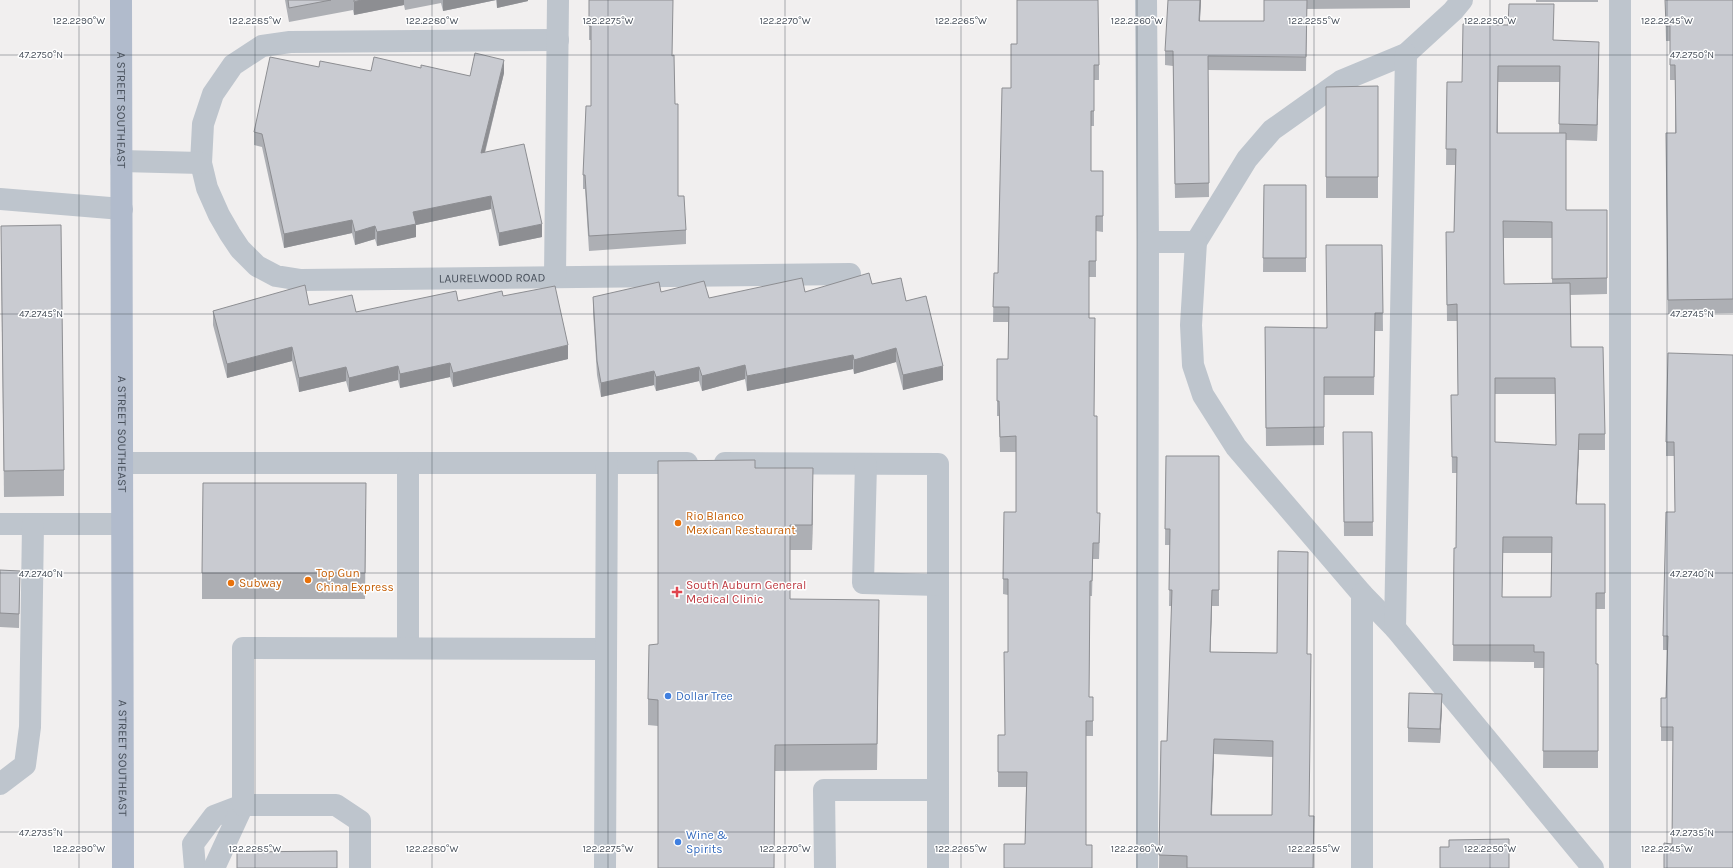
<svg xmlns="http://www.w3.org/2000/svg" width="1733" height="868" font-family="Karla,sans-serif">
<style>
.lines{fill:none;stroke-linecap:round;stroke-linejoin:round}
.minor{stroke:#bec5cd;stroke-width:22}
.major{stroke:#b1bbcc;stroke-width:22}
.wall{fill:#adafb4;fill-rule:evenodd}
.shaded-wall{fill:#8d8e92}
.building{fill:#c9cbd1;stroke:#8d8e92;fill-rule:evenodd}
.ticks{fill:none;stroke:#48505b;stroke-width:1;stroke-opacity:0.45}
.food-dot{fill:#e8710a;stroke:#fff;stroke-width:1.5}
.health-dot{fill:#e0444e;stroke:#fff;stroke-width:1.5}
.shop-dot{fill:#3f7fe0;stroke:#fff;stroke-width:1.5}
.labels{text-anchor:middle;stroke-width:3;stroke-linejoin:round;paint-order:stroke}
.street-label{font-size:12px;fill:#48505b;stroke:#fff}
.food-label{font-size:12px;fill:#c56008;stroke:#fff;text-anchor:start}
.health-label{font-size:12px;fill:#be3a42;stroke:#fff;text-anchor:start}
.shop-label{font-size:12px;fill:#366cbe;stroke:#fff;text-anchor:start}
.ticks-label{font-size:10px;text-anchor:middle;fill:#48505b;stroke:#fff;stroke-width:3;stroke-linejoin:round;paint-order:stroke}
</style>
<rect width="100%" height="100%" fill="#f1efef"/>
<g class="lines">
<g class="minor">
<polyline points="1146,0 1148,242 1147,868"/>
<polyline points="1462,0 1453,11 1406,54 1341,81 1272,130 1247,159 1196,242 1191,325 1193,365 1203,395 1236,447 1362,594 1395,628 1593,868"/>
<polyline points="1620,0 1620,868"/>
<path id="s1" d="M558,40l-268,2 -28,4 -29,19 -20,29 -10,30 -2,39 6,25 12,27 11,19 10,15 17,17 19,10 25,4 549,-6"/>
<polyline points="121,161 201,163"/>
<polyline points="0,199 122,209"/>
<polyline points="1148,242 1196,242"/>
<polyline points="555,276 558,0"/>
<polyline points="122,463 687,463"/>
<polyline points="725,463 938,464 938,868"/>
<polyline points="866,464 863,583 938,585"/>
<polyline points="0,524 122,524"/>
<polyline points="1395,628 1406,54"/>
<polyline points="408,648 408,463"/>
<polyline points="0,784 25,765 30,727 33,524"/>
<polyline points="195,868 193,844 214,816 243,805"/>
<polyline points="214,868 243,805"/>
<polyline points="360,868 360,821 336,805 243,805 243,648 606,649"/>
<polyline points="605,868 607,463"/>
<polyline points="825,868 824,790 938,790"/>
<polyline points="1362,868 1362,594"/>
</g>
<path class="major" id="s2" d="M121,0l2,868"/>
</g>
<g class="wall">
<polygon points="285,0 496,0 443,11 441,3 405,10 404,5 354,15 353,10 289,22"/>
<polygon points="496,0 528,0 528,1 497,8"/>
<polygon points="589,0 672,56 678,196 686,230 686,244 589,251 585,189 583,189 583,175 591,106 591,40 589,40"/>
<polygon points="1201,0 1200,21 1264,21 1264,0 1410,0 1410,8 1307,9 1306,71 1208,70 1209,197 1175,198 1173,66 1165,65 1165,51"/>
<rect x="1536" y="0" width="62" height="2"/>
<polygon points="1665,0 1733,0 1733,313 1668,314 1666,133 1675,133 1675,80 1670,80 1670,41 1666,41"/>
<path d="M1508,25l45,15 46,18 -2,83 -31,-1v70h41v84l-37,1 1,52 34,87v16h-26l-3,54h29v105h-9v55h2v104h-55l1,-100h-10v-6l-81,-1 1,-113h2l1,-75h-5l-1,-78h7l-1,-74h-10l-1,-89h8l1,-67h-9l1,-83h15zM1498,82h62l-1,51h-61zM1504,238h48v45l-48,1zM1495,394h60l1,51 -61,-3zM1503,553h49l-1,44h-49z"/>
<polygon points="1017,44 1099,65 1099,80 1094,80 1094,126 1091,126 1091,171 1103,171 1103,232 1096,231 1096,277 1089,277 1089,318 1094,416 1097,513 1100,528 1099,559 1093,559 1092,596 1090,596 1089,697 1093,697 1093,736 1086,736 1025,844 1026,787 998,787 998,735 1005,735 1008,652 1008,595 1003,594 1004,512 1016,512 1016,452 1000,452 999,416 997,416 997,359 1008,359 1008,322 993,322 994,273 998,273 1011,88"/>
<polygon points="319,67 371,71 421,68 470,76 504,73 485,153 542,237 499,246 491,209 416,225 416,237 377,246 375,239 355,245 352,233 284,248 262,147 254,145 254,132"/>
<polygon points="1378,86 1378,198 1326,198 1326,87"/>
<polygon points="1264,185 1306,185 1306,272 1263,272"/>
<polygon points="1382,245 1383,331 1375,331 1374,395 1324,395 1324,445 1266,446 1265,327 1326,328"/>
<polygon points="1,252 64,470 64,496 4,497"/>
<polygon points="872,284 906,301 943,380 903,390 896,362 854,374 853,369 747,391 745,379 702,391 699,381 656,391 654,385 601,397 597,375 593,312 593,297 661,292 709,298 805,292"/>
<polygon points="503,296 568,359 453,387 450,377 400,388 398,380 349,392 346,381 299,392 292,361 227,378 213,325 213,311 309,305 356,312 458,301"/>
<polygon points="1733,355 1672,844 1673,741 1661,741 1661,727 1666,698 1668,650 1663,650 1663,636 1675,512 1674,456 1666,456 1666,442"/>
<polygon points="1343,432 1372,432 1373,536 1344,536"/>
<path d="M1166,456h53v150h-7l-2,46 97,2 2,162 4,52h-154l2,-127h6l5,-135h-3l1,-61h-5zM1214,754l59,3 -1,58h-60z"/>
<polygon points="755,468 813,494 812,550 790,550 790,599 879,626 877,770 775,771 658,726 648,725 648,699 658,644"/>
<polygon points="366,509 365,599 202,599 202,573"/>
<polygon points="0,570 20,571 19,628 0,627"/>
<polygon points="1442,708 1440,743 1408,742 1408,728"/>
</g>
<g class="shaded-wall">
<polygon points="361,0 404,0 404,5 354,15 354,2"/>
<polygon points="443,0 496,0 443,11"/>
<polygon points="497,0 528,0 528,1 497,8"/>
<polygon points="1200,0 1201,0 1199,35 1199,21"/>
<polygon points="1599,42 1599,58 1597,141 1597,125"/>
<polygon points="504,60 504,73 481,167 481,153"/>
<polygon points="491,196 491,209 416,225 416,237 377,246 377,232 413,212"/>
<polygon points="352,220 352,233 284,248 284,234"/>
<polygon points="542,224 542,237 499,246 499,233"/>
<polygon points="375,226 375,239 355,245 355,232"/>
<polygon points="568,345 568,359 453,387 453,373"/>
<polygon points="292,347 292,361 227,378 227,364"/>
<polygon points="896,348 896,362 854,374 854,360"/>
<polygon points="853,355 853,369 747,391 747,376"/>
<polygon points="450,363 450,377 400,388 400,374"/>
<polygon points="745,365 745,379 702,391 702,376"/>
<polygon points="398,366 398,380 349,392 349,378"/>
<polygon points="943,366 943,380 903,390 903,375"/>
<polygon points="346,367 346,381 299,392 299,378"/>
<polygon points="699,367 699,381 656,391 656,377"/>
<polygon points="654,371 654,385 601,397 601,383"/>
<polygon points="1579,434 1579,450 1576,520 1576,504"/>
<polygon points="813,468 813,494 812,550 812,525"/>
<polygon points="1212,590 1212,606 1210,668 1210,652"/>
<polygon points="1442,694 1442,708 1440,743 1440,729"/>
<polygon points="1214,739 1214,754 1211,831 1211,815"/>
</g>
<g class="building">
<polygon points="288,0 331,0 289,8"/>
<polygon points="354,0 361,0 354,2"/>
<polygon points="589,0 673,0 672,56 674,55 675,104 678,104 678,196 684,196 686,230 589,236 585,175 583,175 586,106 591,106 591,26 589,26"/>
<polygon points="1017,0 1098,0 1099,65 1094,65 1094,111 1091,111 1091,171 1103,171 1103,216 1096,216 1096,261 1089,261 1089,318 1095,318 1094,416 1097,416 1097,513 1100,513 1099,543 1093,543 1092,581 1090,581 1089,697 1093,697 1093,721 1086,721 1086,845 1092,845 1092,868 1004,868 1004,844 1025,844 1027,772 998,772 998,735 1005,735 1004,652 1008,652 1008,579 1003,579 1004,512 1016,512 1016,436 1000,437 999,401 997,401 997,359 1008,359 1009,307 993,307 994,273 998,273 1002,88 1011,88 1011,44 1017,44"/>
<polygon points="1168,0 1200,0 1199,21 1264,21 1264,0 1307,0 1306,57 1208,56 1209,183 1175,184 1173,51 1165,51"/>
<polygon points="1665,0 1733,0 1733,299 1668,300 1666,133 1676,133 1675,65 1670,65 1670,26 1666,26"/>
<path d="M1509,4h45l-1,36 46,2 -2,83 -38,-1 1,-58h-62l-1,67h69v77h41v68l-55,1v-57l-49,-1 1,63 66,-1 1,64h32l2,87h-26l-3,70h29v89h-9v71h2v87h-55l1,-99h-10v-7h-81l1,-97h2l1,-91h-5l-1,-62h7l-1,-91 -10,1 -1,-73h8l2,-83h-10l1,-67h15l1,-58 45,1zM1495,378h60l1,67 -61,-3zM1503,537h49l-1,60h-49z"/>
<polygon points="475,53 504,60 481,153 524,144 542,224 499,233 491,196 413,212 416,224 377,232 375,226 355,232 352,220 284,234 262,134 254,132 270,57 319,67 320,61 371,71 374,57 421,68 421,65 470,76"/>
<polygon points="1378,86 1378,177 1326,177 1326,87"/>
<polygon points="1264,185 1306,185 1306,258 1263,258"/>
<polygon points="61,225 64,470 4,471 1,226"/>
<polygon points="1326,245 1382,245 1383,313 1375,313 1374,377 1324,377 1324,427 1266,428 1265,327 1327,328"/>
<polygon points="869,273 872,284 901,278 906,301 926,296 943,366 903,375 896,348 854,360 853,355 747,376 745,365 702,376 699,367 656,377 654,371 601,383 597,361 593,297 659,282 661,292 704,281 709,298 802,278 805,292"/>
<polygon points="305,285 309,305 352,295 356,312 456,291 458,301 502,291 503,296 555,286 568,345 453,373 450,363 400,374 398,366 349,378 346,367 299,378 292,347 227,364 213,311"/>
<polygon points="1668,353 1733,355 1733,868 1664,868 1664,843 1672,844 1673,727 1661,727 1661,698 1666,698 1668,636 1663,636 1666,512 1675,512 1674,442 1666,442"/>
<polygon points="1343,432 1372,432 1373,522 1344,522"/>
<path d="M1166,456h53v134h-7l-2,62 67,1 1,-102 30,1 -1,102h4l-2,162h5l-1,52h-126v-12l-28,-1 2,-114h6l5,-151h-3l1,-61h-5zM1214,739l59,2 -1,74h-61z"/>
<polygon points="755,460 755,468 813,468 812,525 790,525 790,599 879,600 877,744 775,745 774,868 658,868 658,700 648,699 649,645 658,644 658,461"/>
<polygon points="203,483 366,483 365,573 202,573"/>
<polygon points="0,570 20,571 19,614 0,613"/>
<polygon points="1409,693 1442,694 1440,729 1408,728"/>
<polygon points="1509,839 1509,868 1440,868 1440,847 1449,847 1449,840"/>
<polygon points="337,851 337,868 237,868 237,852"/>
</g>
<path class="ticks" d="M79,0v868M255,0v868M432,0v868M608,0v868M785,0v868M961,0v868M1137,0v868M1314,0v868M1490,0v868M1667,0v868M0,55h1733M0,314h1733M0,573h1733M0,832h1733"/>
<g class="food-dot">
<circle cx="678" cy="523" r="4"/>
<circle cx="308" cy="580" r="4"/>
<circle cx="231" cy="583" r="4"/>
</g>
<path class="health-dot" d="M675 586h4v4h4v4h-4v4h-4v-4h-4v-4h4z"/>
<g class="shop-dot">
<circle cx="668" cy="696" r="4"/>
<circle cx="678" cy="842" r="4"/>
</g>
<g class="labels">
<g class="street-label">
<text dy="4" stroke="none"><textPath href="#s2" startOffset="110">A STREET SOUTHEAST</textPath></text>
<text dy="4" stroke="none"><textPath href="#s1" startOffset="794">LAURELWOOD ROAD</textPath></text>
<text dy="4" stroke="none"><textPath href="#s2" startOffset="434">A STREET SOUTHEAST</textPath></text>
<text dy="4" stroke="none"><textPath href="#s2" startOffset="758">A STREET SOUTHEAST</textPath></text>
</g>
<g class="food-label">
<text x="686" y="520">Rio Blanco<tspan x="686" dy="14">Mexican Restaurant</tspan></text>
<text x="316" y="577">Top Gun<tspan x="316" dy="14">China Express</tspan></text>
<text x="239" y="587">Subway</text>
</g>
<g class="health-label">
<text x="686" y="589">South Auburn General<tspan x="686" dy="14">Medical Clinic</tspan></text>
</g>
<g class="shop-label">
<text x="676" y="700">Dollar Tree</text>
<text x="686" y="839">Wine &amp;<tspan x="686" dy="14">Spirits</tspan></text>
</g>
</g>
<g class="ticks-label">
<text x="79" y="24">122.2290°W</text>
<text x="255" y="24">122.2285°W</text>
<text x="432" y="24">122.2280°W</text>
<text x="608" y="24">122.2275°W</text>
<text x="785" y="24">122.2270°W</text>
<text x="961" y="24">122.2265°W</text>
<text x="1137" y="24">122.2260°W</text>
<text x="1314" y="24">122.2255°W</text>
<text x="1490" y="24">122.2250°W</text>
<text x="1667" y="24">122.2245°W</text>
<text x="41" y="58">47.2750°N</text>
<text x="1692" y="58">47.2750°N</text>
<text x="41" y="317">47.2745°N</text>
<text x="1692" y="317">47.2745°N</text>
<text x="41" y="577">47.2740°N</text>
<text x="1692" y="577">47.2740°N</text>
<text x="41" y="836">47.2735°N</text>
<text x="1692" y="836">47.2735°N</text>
<text x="79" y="852">122.2290°W</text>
<text x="255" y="852">122.2285°W</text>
<text x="432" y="852">122.2280°W</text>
<text x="608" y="852">122.2275°W</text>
<text x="785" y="852">122.2270°W</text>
<text x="961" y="852">122.2265°W</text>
<text x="1137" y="852">122.2260°W</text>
<text x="1314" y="852">122.2255°W</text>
<text x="1490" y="852">122.2250°W</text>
<text x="1667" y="852">122.2245°W</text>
</g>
</svg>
